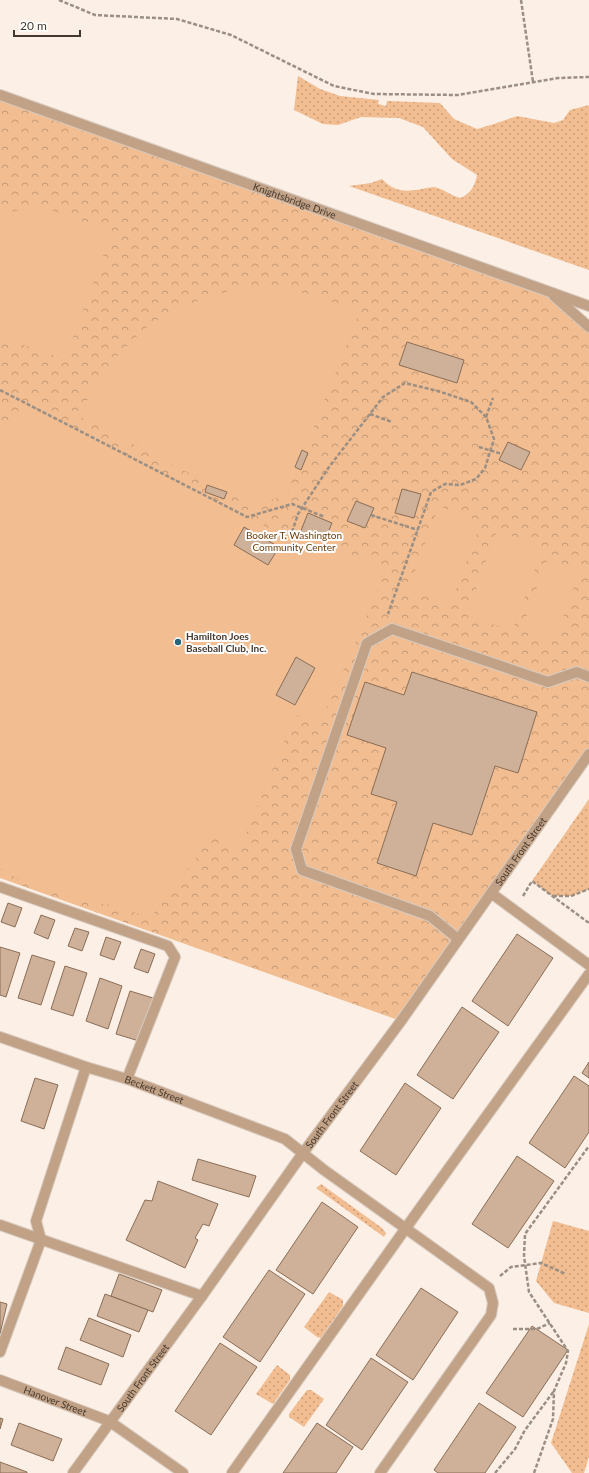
<svg xmlns="http://www.w3.org/2000/svg" width="589" height="1473" font-family="Lato,sans-serif">
<style>
.grass{fill:url(#grass-dots)}
.park{fill:url(#park-crowns)}
.pitch{fill:#f1bd91}
.building{fill:#cfb098;stroke:#8a6e57}
.lines{fill:none;stroke-linecap:round;stroke-linejoin:round}
.minor-casing{stroke:#d7cbc0;stroke-width:12}
.path{stroke:#9b8f84;stroke-width:2.5;stroke-dasharray:4 2;stroke-linecap:butt}
.minor{stroke:#c2a287;stroke-width:10}
.poi-dot{fill:#28667c;stroke:#fff;stroke-width:1.5}
.labels{text-anchor:middle;stroke-width:4;stroke-linejoin:round;paint-order:stroke}
.street-label{font-size:10px;fill:#45392e;stroke:#fff}
.park-label{font-size:10px;fill:#6c3d0a;stroke:#fff}
.poi-label{font-size:10px;font-weight:bold;fill:#45392e;stroke:#fff;text-anchor:start}
</style>
<defs>
<pattern id="grass-dots" width="8" height="8" patternUnits="userSpaceOnUse"><rect width="8" height="8" fill="#f1bd91"/><path d="M2 2h.1M6 6h.1" fill="none" stroke="#c59b77" stroke-width="1.8" stroke-linecap="round"/></pattern>
<pattern id="park-crowns" width="20" height="18" patternUnits="userSpaceOnUse"><rect width="20" height="18" fill="#f1bd91"/><path d="M2 6a3 3 0 1 1 6 0M12 15a3 3 0 1 1 6 0" fill="none" stroke="#c59b77"/></pattern>
</defs>
<rect width="100%" height="100%" fill="#fcefe5"/>
<g class="grass">
<path d="M298,76l22,13 20,7 39,4 -1,4 8,2 1,-5 53,2 14,16 23,10 17,-5 23,-8 37,7 9,-3 7,-10 19,-5v165l-240,-84 22,-3 11,-4c12,13 23,13 40,10 4,-1 9,-2 12,-2 10,2 17,9 27,11 10,-5 14,-12 16,-23l-25,-16 -29,-32 -24,-9 -38,-1 -23,8 -15,-1 -29,-14z"/>
<polygon points="589,799 589,889 571,896 552,896 532,881"/>
<polygon points="321,1184 382,1228 386,1233 384,1237 316,1188"/>
<polygon points="553,1221 589,1231 589,1313 554,1303 536,1281"/>
<polygon points="329,1292 343,1300 343,1306 321,1338 317,1337 304,1327"/>
<polygon points="589,1324 589,1457 584,1473 572,1473 551,1443"/>
<polygon points="277,1365 290,1375 290,1380 273,1404 256,1394"/>
<polygon points="307,1390 311,1390 324,1399 304,1427 289,1417 289,1414"/>
</g>
<polygon class="park" points="0,95 549,292 589,327 589,754 401,1021 0,878"/>
<g class="pitch">
<polygon points="43,207 112,232 65,359 0,337 0,213"/>
<polygon points="238,288 273,288 320,296 359,314 286,496 250,505 79,416 99,377 119,354 143,330 172,310"/>
<polygon points="27,404 284,536 288,530 387,569 320,724 295,715 239,851 215,833 150,918 116,906 78,900 40,888 15,877 0,868 0,432"/>
<polygon points="439,506 481,522 450,606 408,590"/>
<polygon points="497,531 543,547 512,631 467,615"/>
<polygon points="548,558 580,570 554,642 521,631"/>
</g>
<g class="building">
<polygon points="407,342 464,360 457,383 399,365"/>
<polygon points="508,442 530,452 521,470 499,460"/>
<polygon points="302,450 308,453 301,470 295,467"/>
<polygon points="207,485 227,492 224,499 205,492"/>
<polygon points="402,489 421,494 414,518 395,513"/>
<polygon points="356,501 374,508 365,528 347,521"/>
<polygon points="308,513 332,523 324,542 300,533"/>
<polygon points="244,527 279,547 268,565 234,545"/>
<polygon points="296,657 315,668 295,705 276,695"/>
<polygon points="412,672 537,712 518,773 495,766 472,835 433,823 416,876 377,863 397,802 371,794 386,748 347,735 365,682 404,695"/>
<polygon points="8,903 22,908 15,927 1,922"/>
<polygon points="41,915 55,920 48,939 34,933"/>
<polygon points="75,928 89,932 82,951 68,946"/>
<polygon points="517,934 553,958 508,1026 472,1001"/>
<polygon points="106,937 121,942 114,960 100,955"/>
<polygon points="0,947 20,953 6,997 0,995"/>
<polygon points="141,949 155,954 148,973 134,968"/>
<polygon points="32,955 55,962 41,1005 18,998"/>
<polygon points="65,966 87,973 73,1016 51,1009"/>
<polygon points="100,978 122,986 108,1029 86,1021"/>
<polygon points="130,991 153,998 139,1041 116,1034"/>
<polygon points="462,1007 499,1032 453,1099 417,1075"/>
<polygon points="589,1062 589,1078 582,1073"/>
<polygon points="574,1076 589,1086 589,1132 565,1168 529,1143"/>
<polygon points="35,1078 58,1085 44,1129 21,1121"/>
<polygon points="405,1083 441,1108 396,1175 360,1151"/>
<polygon points="517,1156 554,1181 508,1248 472,1224"/>
<polygon points="198,1159 256,1176 249,1197 192,1180"/>
<polygon points="158,1181 218,1204 209,1226 203,1224 195,1238 198,1240 185,1268 126,1240 145,1200 152,1201"/>
<polygon points="322,1202 358,1227 313,1294 276,1270"/>
<polygon points="269,1270 305,1294 260,1362 223,1337"/>
<polygon points="119,1274 162,1290 153,1312 111,1296"/>
<polygon points="421,1288 458,1312 413,1380 376,1355"/>
<polygon points="105,1294 148,1310 139,1332 97,1316"/>
<polygon points="0,1302 7,1304 0,1334"/>
<polygon points="89,1318 131,1335 123,1357 80,1340"/>
<polygon points="532,1326 568,1350 523,1417 486,1393"/>
<polygon points="220,1343 257,1367 211,1435 175,1411"/>
<polygon points="66,1347 109,1364 101,1385 58,1369"/>
<polygon points="371,1358 408,1382 362,1450 326,1425"/>
<polygon points="479,1403 516,1427 485,1473 438,1473 434,1470"/>
<polygon points="0,1418 3,1419 0,1429"/>
<polygon points="19,1423 62,1439 53,1461 11,1445"/>
<polygon points="317,1423 353,1447 336,1473 283,1473"/>
<polygon points="0,1462 27,1472 27,1473 0,1473"/>
</g>
<g class="lines">
<g class="minor-casing">
<g id="minor">
<path id="s1" d="M0,95l589,211"/>
<polyline points="554,296 589,327"/>
<polyline points="0,887 168,946 175,957 127,1079"/>
<polyline points="491,893 589,965"/>
<polyline points="458,939 430,916 302,870 296,849 367,643 392,629 548,682 577,672 589,677"/>
<path id="s2" d="M0,1037l86,30 41,12 158,60 39,31 165,118 4,15 -2,12 -111,158"/>
<polyline points="0,1225 202,1296"/>
<polyline points="0,1352 41,1240 36,1221 86,1067"/>
<path id="s3" d="M0,1380l109,41 74,52"/>
<path id="s4" d="M73,1473l129,-177 101,-143 98,-132 188,-267"/>
<polyline points="232,1473 418,1211 589,974"/>
</g>
</g>
<g class="path">
<polyline points="59,0 95,15 177,19 231,35 334,86 374,94 458,95 558,78 589,77"/>
<polyline points="521,0 533,82"/>
<polyline points="0,390 247,517 292,504 325,517"/>
<polyline points="370,414 392,422"/>
<polyline points="486,417 493,398"/>
<polyline points="479,447 502,454"/>
<polyline points="371,515 418,530"/>
<polyline points="292,532 298,514 329,467 383,397 405,383 438,391 471,402 486,417 494,439 485,468 476,479 460,485 445,484 431,492 388,614"/>
<polyline points="523,896 532,881 589,923"/>
<polyline points="553,896 571,896 589,889"/>
<polyline points="500,1276 511,1267 541,1263 566,1274"/>
<polyline points="513,1329 537,1329 550,1323"/>
<polyline points="495,1473 515,1449 525,1430 554,1391"/>
<polyline points="534,1473 553,1419 554,1391 566,1363 568,1351 529,1292 524,1256 525,1234 589,1146"/>
</g>
<use href="#minor" class="minor"/>
</g>
<circle class="poi-dot" cx="178" cy="642" r="4"/>
<g class="labels">
<g class="street-label">
<text dy="4" stroke="none"><textPath href="#s1" startOffset="313">Knightsbridge Drive</textPath></text>
<text dy="4" stroke="none"><textPath href="#s4" startOffset="766">South Front Street</textPath></text>
<text dy="4" stroke="none"><textPath href="#s2" startOffset="163">Beckett Street</textPath></text>
<text dy="4" stroke="none"><textPath href="#s4" startOffset="442">South Front Street</textPath></text>
<text dy="4" stroke="none"><textPath href="#s4" startOffset="118">South Front Street</textPath></text>
<text dy="4" stroke="none"><textPath href="#s3" startOffset="59">Hanover Street</textPath></text>
</g>
<g class="park-label">
<text x="294" y="539">Booker T. Washington<tspan x="294" dy="12">Community Center</tspan></text>
</g>
<g class="poi-label">
<text x="186" y="640">Hamilton Joes<tspan x="186" dy="12">Baseball Club, Inc.</tspan></text>
</g>
</g>
<path d="M14 30v6h66v-6" fill="none" stroke="#45392e" stroke-width="2"/>
<text x="20" y="30" font-size="12" fill="#45392e" stroke="#ffffff" stroke-width="3" paint-order="stroke">20 m</text>
</svg>
